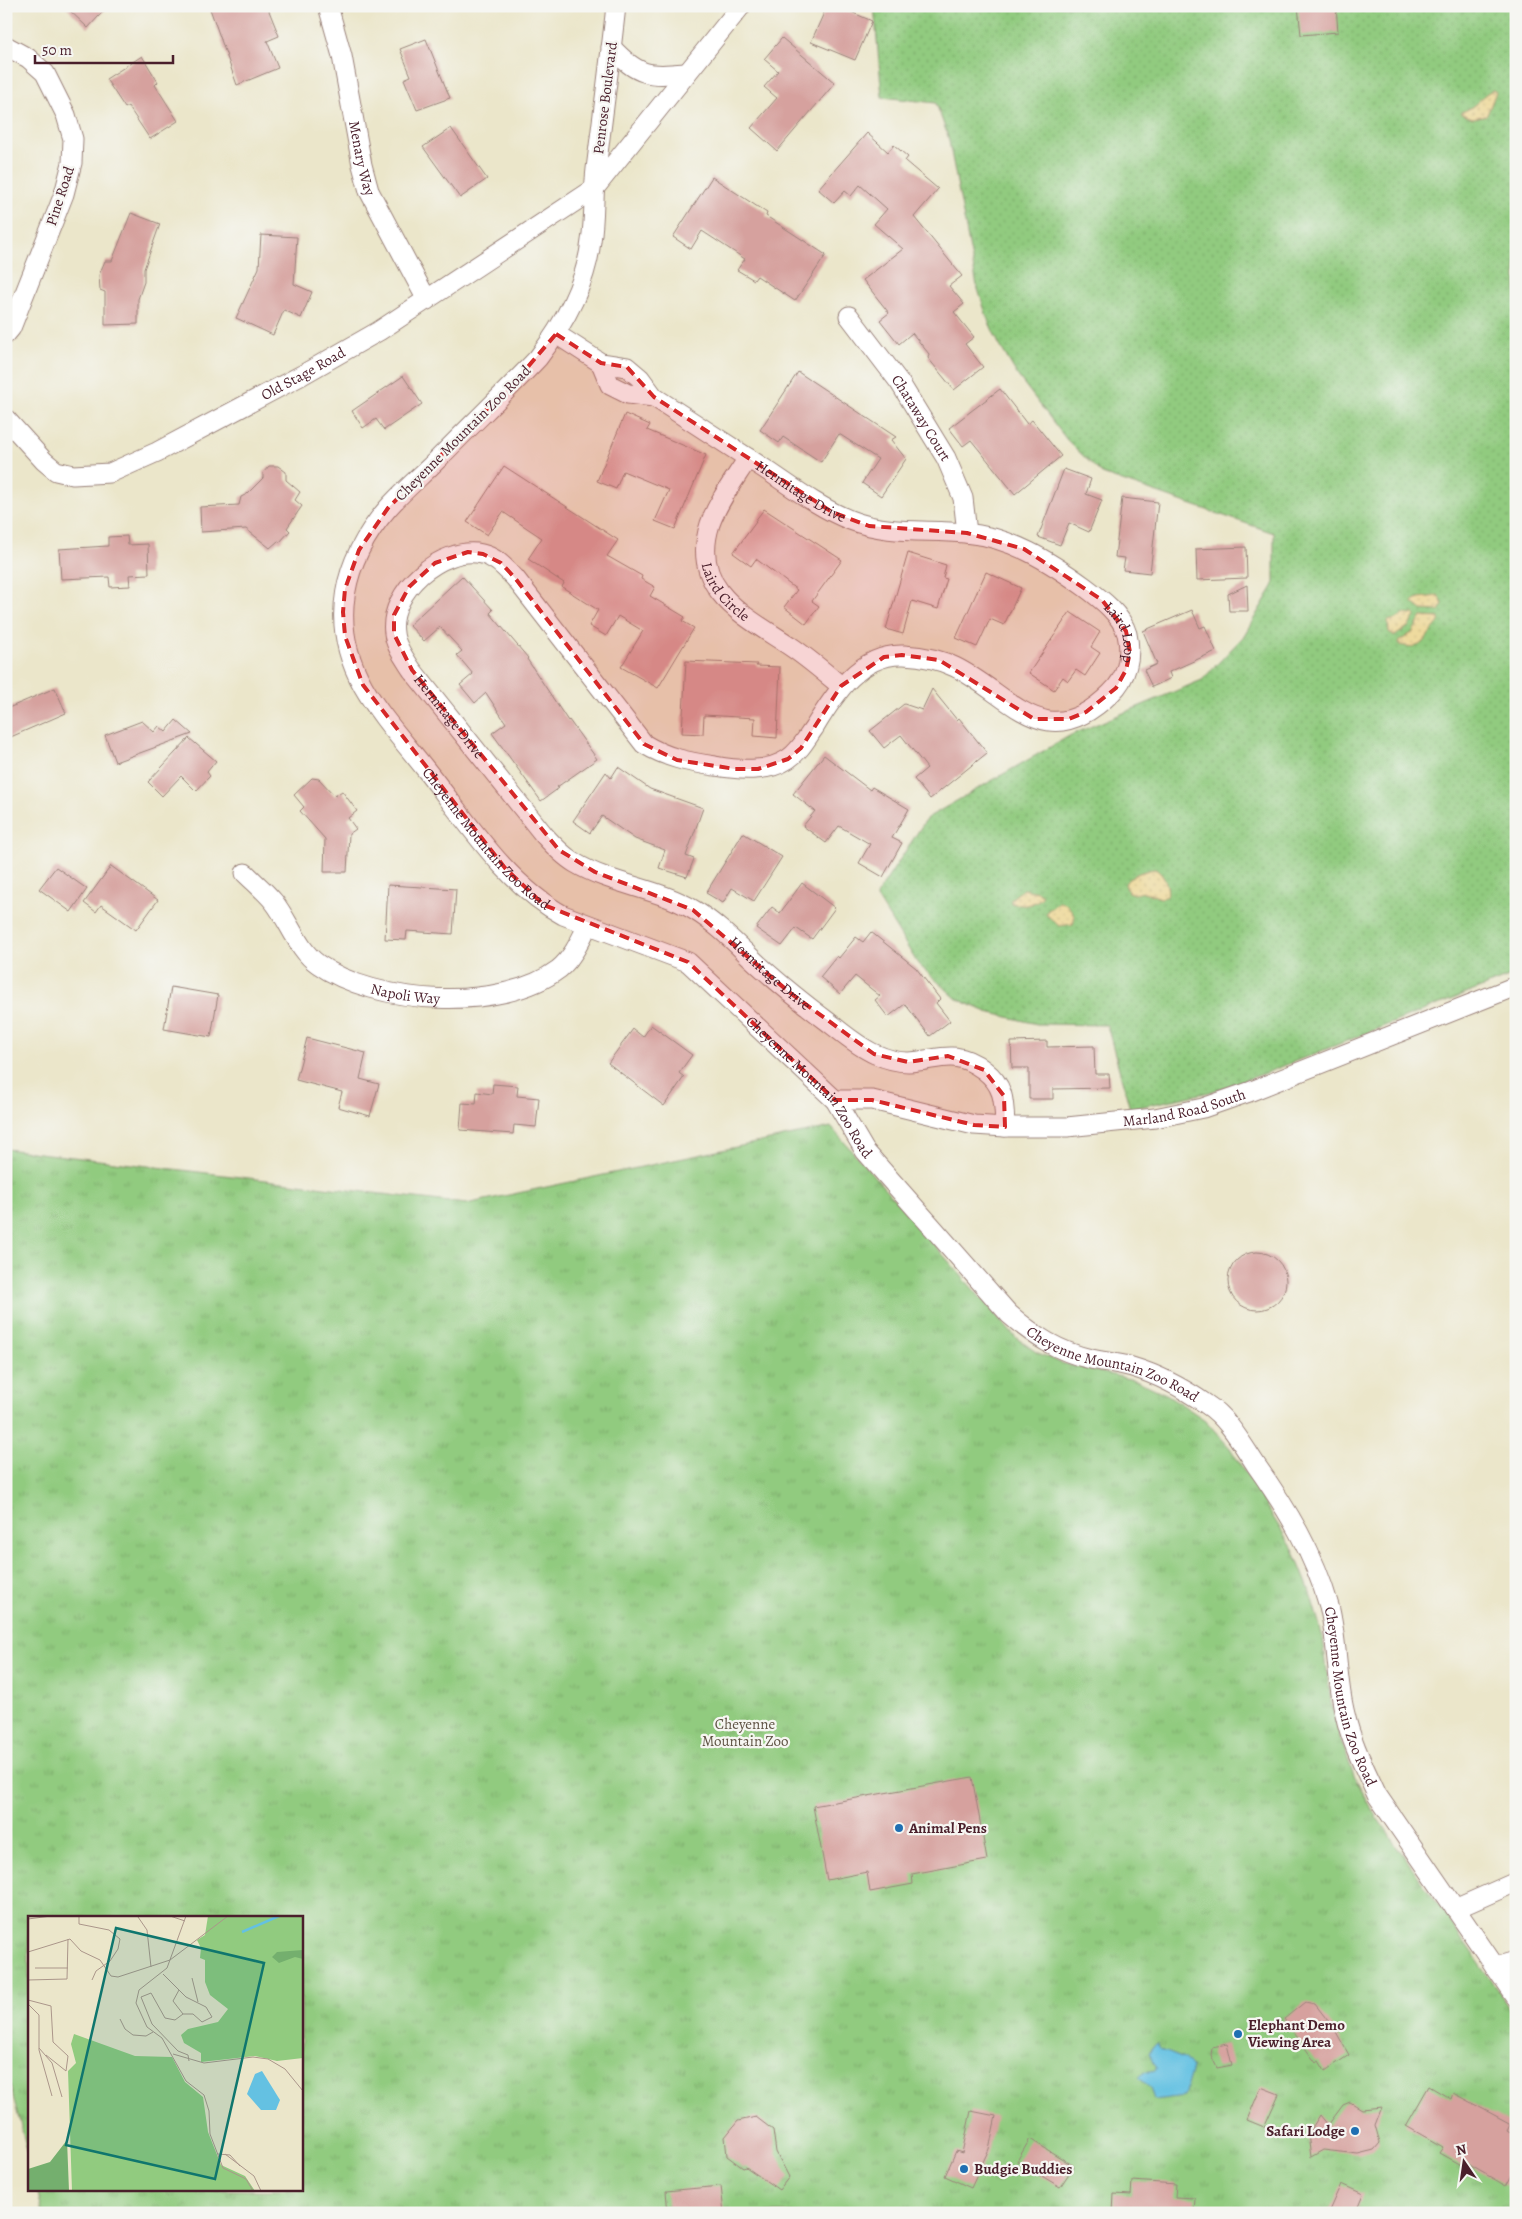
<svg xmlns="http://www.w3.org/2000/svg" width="1522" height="2219" font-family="Alegreya,serif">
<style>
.grass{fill:url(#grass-dots);stroke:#6e7555}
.sand{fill:url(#sand-dots);stroke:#9c7c64}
.park{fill:url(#park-tufts);stroke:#6e7555}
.water{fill:#64c1e2;stroke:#577086}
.building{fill:#d6a19e}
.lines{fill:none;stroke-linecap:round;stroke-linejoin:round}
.minor-casing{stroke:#9a827a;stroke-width:21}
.minor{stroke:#fff;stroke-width:19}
.marked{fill:#d62828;fill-opacity:0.2;stroke:#d62828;stroke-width:4;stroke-dasharray:10 6;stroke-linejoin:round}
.poi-dot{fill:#1f6fb2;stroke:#f6f6f2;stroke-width:2}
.labels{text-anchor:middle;stroke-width:4.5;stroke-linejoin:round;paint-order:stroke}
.street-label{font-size:15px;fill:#4a1f2b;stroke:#f6f6f2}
.park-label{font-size:15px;fill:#5f5344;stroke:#f6f6f2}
.poi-label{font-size:15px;font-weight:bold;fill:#4a1f2b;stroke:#f6f6f2;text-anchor:start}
.inset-river{fill:none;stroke:#64c1e2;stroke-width:2.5}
.inset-road{fill:none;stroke:#ab968a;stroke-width:1}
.view{fill:#0f766e;fill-opacity:0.15;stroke:#0f766e;stroke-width:2.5}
.inset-edge{fill:none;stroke:#4a1f2b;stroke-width:2.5}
</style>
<defs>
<pattern id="grass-dots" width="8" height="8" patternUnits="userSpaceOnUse" patternTransform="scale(1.25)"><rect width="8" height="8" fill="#91cb7f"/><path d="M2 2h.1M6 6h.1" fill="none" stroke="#7fae6e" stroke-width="1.8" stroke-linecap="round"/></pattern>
<pattern id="sand-dots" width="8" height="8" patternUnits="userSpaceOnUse" patternTransform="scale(1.25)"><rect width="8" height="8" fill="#eeda9e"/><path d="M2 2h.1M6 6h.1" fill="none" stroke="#cebb88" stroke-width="1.8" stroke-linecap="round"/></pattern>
<pattern id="park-tufts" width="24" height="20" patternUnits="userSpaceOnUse" patternTransform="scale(1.25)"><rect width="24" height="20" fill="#91cb7f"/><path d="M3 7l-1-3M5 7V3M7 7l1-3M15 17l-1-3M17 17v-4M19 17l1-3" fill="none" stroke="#7fae6e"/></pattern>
</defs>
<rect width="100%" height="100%" fill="#f6f6f2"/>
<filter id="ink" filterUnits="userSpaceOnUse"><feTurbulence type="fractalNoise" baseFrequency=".02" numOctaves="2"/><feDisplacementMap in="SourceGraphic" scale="10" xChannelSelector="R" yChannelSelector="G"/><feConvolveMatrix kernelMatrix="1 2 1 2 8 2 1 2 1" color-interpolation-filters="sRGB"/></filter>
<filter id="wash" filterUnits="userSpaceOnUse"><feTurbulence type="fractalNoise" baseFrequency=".0096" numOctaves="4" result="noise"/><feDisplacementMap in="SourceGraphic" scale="20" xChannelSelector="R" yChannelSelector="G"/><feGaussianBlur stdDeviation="1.12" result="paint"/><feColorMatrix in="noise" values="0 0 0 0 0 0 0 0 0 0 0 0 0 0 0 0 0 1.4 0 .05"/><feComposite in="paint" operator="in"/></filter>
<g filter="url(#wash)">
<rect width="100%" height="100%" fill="#ebe6ca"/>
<polygon class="grass" points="874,6 1516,6 1516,974 1263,1074 1210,1092 1130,1109 1107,1025 1037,1024 987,1012 957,999 918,964 876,896 927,818 1071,735 1202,680 1243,637 1274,585 1274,533 1102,474 1067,440 1018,376 999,344 988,320 977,286 948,136 936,103 882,97"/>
<g class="sand">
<path d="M1493,90l3,2 -9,23 -14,3 -12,-4v-2c16,-4 20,-18 32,-22z"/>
<path d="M1438,595l5,9 -4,7 -17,-1 -10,-8c6,-7 18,-3 26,-7z"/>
<polygon points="1413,613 1415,616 1409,626 1395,636 1389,632 1388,621 1396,619 1404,614 1411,615"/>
<path d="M1422,617l17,1c1,5 -1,5 -4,9 -14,16 -12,23 -35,18l-2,-3 14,-9z"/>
<path d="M1155,869c8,4 15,18 12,27l-6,2 -17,-6 -10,2 -6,-2 -3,-8c4,-9 21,-14 30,-15z"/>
<path d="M1023,889l15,3 5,4c-10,10 -18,11 -32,7v-4z"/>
<path d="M1059,902l6,1c6,6 12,13 8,21l-14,2 -12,-11 -1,-3z"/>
</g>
<polygon class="park" points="831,1127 1015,1337 1036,1352 1061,1363 1138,1381 1168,1395 1205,1420 1230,1448 1293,1549 1309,1589 1323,1638 1331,1703 1340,1738 1355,1777 1373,1812 1494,1984 1516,2020 1516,2213 43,2213 37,2190 301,2190 301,1918 29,1918 29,2157 6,2070 6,1149 466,1204"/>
<polygon class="water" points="1158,2043 1159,2048 1184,2058 1192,2068 1184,2096 1154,2100 1150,2087 1139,2078 1144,2072 1156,2070 1156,2066 1153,2063 1149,2053 1153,2046"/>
<g id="blocks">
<g class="building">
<polygon points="65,6 108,6 88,28"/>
<polygon points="209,6 267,6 279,36 267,41 278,68 237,85"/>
<polygon points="827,6 837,6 872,21 855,60 811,42"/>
<polygon points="1298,6 1336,6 1338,32 1301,35"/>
<polygon points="782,38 835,83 777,151 751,128 777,98 764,87 778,71 764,59"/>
<polygon points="426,39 450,98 417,110 404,79 411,76 400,49"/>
<polygon points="142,56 158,82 155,85 178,121 150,139 128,106 125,108 106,79"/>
<polygon points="451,128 487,179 460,198 423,147"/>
<polygon points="867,133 888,152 894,145 908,157 905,161 938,189 914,217 962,276 949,286 964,304 954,312 974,337 965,344 983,367 954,390 928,358 929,354 912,333 899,344 880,320 889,313 863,280 903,249 874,224 887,209 860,185 851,196 845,191 834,203 818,189"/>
<polygon points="712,177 767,213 766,216 826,255 795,301 757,276 754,280 737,270 745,259 702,231 691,249 673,237"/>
<polygon points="131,213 160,224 144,269 144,282 138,299 138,324 105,325 105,292 100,290 99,275 105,261 112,261"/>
<polygon points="261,235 297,237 294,284 312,292 301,318 284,310 273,335 236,318 259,268"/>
<polygon points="798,372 896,437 891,440 906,459 881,496 862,483 878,459 839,434 821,462 783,437 779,443 760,430"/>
<polygon points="403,376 422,404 384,430 376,419 363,428 352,411"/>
<polygon points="1000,389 1027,424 1032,420 1061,456 1015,494 971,440 963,446 949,428"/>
<polygon points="625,414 650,425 647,430 706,455 675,529 655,521 669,490 623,471 616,489 597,481"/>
<polygon points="269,466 278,466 286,472 286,480 300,492 295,500 302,506 287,528 290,531 280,542 278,541 270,548 246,529 201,532 200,507 239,505 241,497 247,494 263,478 263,473"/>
<polygon points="504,466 618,540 607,556 642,576 641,579 655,587 650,596 685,617 682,621 694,628 658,688 621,667 643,631 618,616 606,636 589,626 598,610 562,587 564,583 528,559 542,538 503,512 487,535 467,522"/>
<polygon points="1064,469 1091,479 1086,494 1102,500 1089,532 1069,523 1060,545 1038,537"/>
<polygon points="1122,498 1158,502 1150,573 1123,570 1125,558 1115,557"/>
<polygon points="764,509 842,560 812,601 819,606 806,624 784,607 797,590 756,559 751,566 733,553 756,522 755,521"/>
<polygon points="127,536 128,545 148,544 149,574 129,575 130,586 110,587 109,577 61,579 59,549 108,546 108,537"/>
<polygon points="1246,547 1247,578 1197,580 1196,549"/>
<polygon points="908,553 946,565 943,578 947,579 938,609 912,601 903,634 886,629"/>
<polygon points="986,572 1021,588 1004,625 990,619 977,647 956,638"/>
<polygon points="462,576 493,610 490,613 528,658 527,659 568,721 569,720 597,759 557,787 559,788 541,801 492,733 506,723 486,693 475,703 460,685 473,674 457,655 462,651 440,627 424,641 409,625"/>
<polygon points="1247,585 1248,611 1229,611 1228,594"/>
<polygon points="1192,610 1200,628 1205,626 1216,651 1169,672 1171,678 1152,687 1144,670 1157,664 1143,631"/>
<polygon points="1070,612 1100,632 1091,647 1100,653 1085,676 1076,670 1068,681 1063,677 1054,690 1029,673"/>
<polygon points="686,661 757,664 756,666 780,667 777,738 754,736 755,718 704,715 703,734 682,733"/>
<polygon points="55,688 66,713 6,739 6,709"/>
<polygon points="932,689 957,720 959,718 987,753 930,799 914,779 927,768 901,735 884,748 870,731 904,704 922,710"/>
<polygon points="176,720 192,734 115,762 105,735 142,721 154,732 159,726 166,732"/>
<polygon points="189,738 216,761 207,772 210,776 196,791 181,776 162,796 148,782"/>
<polygon points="824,755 870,790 872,787 909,809 892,838 902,843 883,877 859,863 870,844 839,826 826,843 803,826 815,811 793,794"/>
<polygon points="618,767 650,789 703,808 686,856 694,859 687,877 659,868 665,850 635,839 602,816 590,833 573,821 606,772 611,778"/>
<polygon points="312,778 319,779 335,796 342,791 357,811 348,818 356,829 349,834 347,872 324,872 325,839 300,811 304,807 294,795"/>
<polygon points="743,833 782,857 754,901 732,888 723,903 706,893"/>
<polygon points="111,866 158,900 136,930 101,905 96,912 84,903"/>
<polygon points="56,867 87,889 71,912 39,889"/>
<polygon points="802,883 835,908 812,939 796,928 782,946 756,928 772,907 780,913"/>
<polygon points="388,885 456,889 453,934 407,931 406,940 385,939"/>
<polygon points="871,932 916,968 940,999 936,1003 950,1021 930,1036 905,1004 888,1017 875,1000 880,996 855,976 840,994 820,977 837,956 839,958 856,937 863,942"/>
<polygon points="171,987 218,995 211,1037 164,1029"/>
<polygon points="651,1025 692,1055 679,1073 684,1077 664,1106 608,1063 633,1029 643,1037"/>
<polygon points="307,1038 366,1053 360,1079 379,1084 370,1116 338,1107 342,1092 296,1080"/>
<polygon points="1047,1041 1047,1047 1094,1046 1095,1074 1109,1074 1110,1088 1053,1089 1053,1099 1029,1099 1029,1068 1012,1068 1011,1042"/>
<polygon points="493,1084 518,1086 517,1096 539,1098 536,1127 514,1125 513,1134 460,1130 462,1103 476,1104 477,1092 492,1094"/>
<circle cx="1257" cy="1281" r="29"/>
<polygon points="972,1777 987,1860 912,1874 913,1884 870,1892 867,1872 827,1880 813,1806"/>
<polygon points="1305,2002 1315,2004 1335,2030 1349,2055 1325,2071 1319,2061 1316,2063 1284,2019"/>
<polygon points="1227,2044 1232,2065 1217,2068 1211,2055 1212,2047"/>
<polygon points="1429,2086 1451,2099 1453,2093 1511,2124 1508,2130 1516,2135 1516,2168 1506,2186 1466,2163 1464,2167 1439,2153 1443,2147 1406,2126"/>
<polygon points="1261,2087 1279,2094 1264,2127 1247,2120"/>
<polygon points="1350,2102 1362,2109 1382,2107 1375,2125 1380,2143 1374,2150 1358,2154 1323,2150 1311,2157 1308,2134 1320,2115 1328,2125 1343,2105"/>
<polygon points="971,2111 996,2116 989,2149 971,2188 945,2176 956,2151 962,2153"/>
<polygon points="756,2117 773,2130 776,2152 789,2177 779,2190 746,2167 743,2168 727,2156 725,2137 738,2121"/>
<polygon points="1030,2139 1074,2166 1060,2187 1017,2161"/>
<polygon points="1132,2181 1176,2184 1175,2197 1195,2198 1194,2213 1113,2213 1114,2194 1131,2195"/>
<polygon points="1341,2184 1363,2194 1355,2213 1328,2213"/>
<polygon points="721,2186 724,2213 668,2213 666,2191"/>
</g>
</g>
</g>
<g filter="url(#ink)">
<use href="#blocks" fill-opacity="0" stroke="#9a827a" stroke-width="1"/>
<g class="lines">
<g class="minor-casing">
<g id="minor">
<path id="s1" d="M328,6l14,50 20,109 7,26 58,109"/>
<path id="s2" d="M616,6c-6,55 -13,109 -20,163 -3,24 -1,49 -5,72 -5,44 -27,83 -53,117 -33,35 -68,68 -101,102 -16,16 -34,31 -49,48 -45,52 -60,115 -25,178 17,30 42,57 64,85 39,49 80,114 136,144l125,47 147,138 30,51 144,163c25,22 50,38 82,45 14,3 28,4 41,8 27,8 51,21 74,37 22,14 36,40 50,61 31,44 58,88 73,141 9,35 7,73 16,108 6,28 20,55 32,81l139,202"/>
<polyline points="6,46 28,58 45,73 66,115 73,139 72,163 64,194 11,328 6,334"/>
<path d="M611,47c28,30 37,29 76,26"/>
<path id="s3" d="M849,316l51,67 46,75 17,40 4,35"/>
<path id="s4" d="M556,334l45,29 26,4 13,11 14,19c39,25 78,51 117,76 25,17 51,36 79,47 38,15 77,9 115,13 46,4 84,28 120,54 16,12 36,27 42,47 5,22 0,44 -16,59 -66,65 -99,2 -156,-26 -16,-8 -34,-11 -51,-12 -44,-2 -70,40 -90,73 -8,11 -14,23 -26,31 -21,14 -50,11 -73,7 -27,-4 -48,-8 -71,-22l-129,-166c-10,-10 -19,-21 -33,-24 -40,-9 -94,38 -88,79 1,13 11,26 18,37l132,165c9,10 19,21 31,28 37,22 83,25 119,47 25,15 45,37 67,57 22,20 46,39 70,57 14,11 28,23 44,30 9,4 22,8 33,8 30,-1 46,-15 76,8 21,16 20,32 21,57"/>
<polyline points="601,363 610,385 628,394 654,397"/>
<path id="s5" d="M6,419l38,42 12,10 17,4 37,-2 47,-21 145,-77 77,-44 215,-142 147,-183"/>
<path id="s6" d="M748,458c-13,21 -30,43 -38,66 -21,66 35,92 80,122 18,12 34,26 51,40"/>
<path id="s7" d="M245,873c9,9 21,19 29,29 15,19 24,48 44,62 57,41 183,49 241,5 14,-12 21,-28 29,-44"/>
<path id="s8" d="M835,1100h37l102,25 31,2h62l88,-9 48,-10 46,-16 267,-106"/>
<polyline points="1455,1909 1516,1882"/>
<polyline points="1495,1967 1516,1961"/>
</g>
</g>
<use href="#minor" class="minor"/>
</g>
</g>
<path class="marked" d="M556,334l45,29 26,4 27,30 178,115 37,14 98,7 57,16 78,51 24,31 4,21 -4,18 -10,18 -30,24 -17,7h-35l-95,-59 -37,-5 -18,2 -43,29 -40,62 -13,11 -30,10h-23l-58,-9 -33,-16 -129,-166 -14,-15 -18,-9 -15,-2 -33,11 -26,24 -15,28v19l18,36 147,180 36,22 98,38 96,82 85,62 34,8 40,-6 36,14 20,26 1,31 -31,-2 -102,-25h-37l-147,-138 -144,-57 -39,-37 -142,-183 -18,-49 -2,-24 2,-23 14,-39 29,-42 132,-132z"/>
<g class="poi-dot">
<circle cx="899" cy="1828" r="5"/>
<circle cx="1238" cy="2034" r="5"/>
<circle cx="1355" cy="2131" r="5"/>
<circle cx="964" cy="2169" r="5"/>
</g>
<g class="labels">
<g class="street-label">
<text transform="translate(605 98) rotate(-83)" y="5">Penrose Boulevard</text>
<text dy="5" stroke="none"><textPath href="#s1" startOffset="156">Menary Way</textPath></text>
<text transform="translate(60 196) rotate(-72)" y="5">Pine Road</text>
<text dy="5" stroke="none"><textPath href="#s5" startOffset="344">Old Stage Road</textPath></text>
<text dy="5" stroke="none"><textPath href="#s3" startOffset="125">Chataway Court</textPath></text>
<text transform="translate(463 433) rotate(-45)" y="5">Cheyenne Mountain Zoo Road</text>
<text dy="5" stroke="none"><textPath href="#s4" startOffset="295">Hermitage Drive</textPath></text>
<text dy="5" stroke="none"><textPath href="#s6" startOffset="151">Laird Circle</textPath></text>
<text dy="5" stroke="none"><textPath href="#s4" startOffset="662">Laird Loop</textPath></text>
<text dy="5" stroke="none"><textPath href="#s4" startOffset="1761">Hermitage Drive</textPath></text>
<text dy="5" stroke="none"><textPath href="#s2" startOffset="968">Cheyenne Mountain Zoo Road</textPath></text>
<text dy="5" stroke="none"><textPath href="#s4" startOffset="2182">Hermitage Drive</textPath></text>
<text dy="5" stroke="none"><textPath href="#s7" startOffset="211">Napoli Way</textPath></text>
<text dy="5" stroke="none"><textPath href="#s2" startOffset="1386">Cheyenne Mountain Zoo Road</textPath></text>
<text dy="5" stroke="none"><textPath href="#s8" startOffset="354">Marland Road South</textPath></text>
<text dy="5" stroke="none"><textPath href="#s2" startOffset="1806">Cheyenne Mountain Zoo Road</textPath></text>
<text dy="5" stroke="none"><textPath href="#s2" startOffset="2241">Cheyenne Mountain Zoo Road</textPath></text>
</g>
<g class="park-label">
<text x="745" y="1729">Cheyenne<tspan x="745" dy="17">Mountain Zoo</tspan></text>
</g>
<g class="poi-label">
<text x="909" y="1833">Animal Pens</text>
<text x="1248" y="2030">Elephant Demo<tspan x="1248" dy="17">Viewing Area</tspan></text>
<text x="1345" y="2136" text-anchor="end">Safari Lodge</text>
<text x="974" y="2174">Budgie Buddies</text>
</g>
</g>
<g transform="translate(28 1916)">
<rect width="275" height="275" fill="#ebe6ca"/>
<path d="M180,0h95v142l-26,3 -22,-5 -54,6v-9l-17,-10 -3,-8 7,-6 30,-7 10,-13 -18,-14 -5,-13v-22l-5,-2 1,-10 -4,-8 8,-5z" fill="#91cb7f"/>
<path d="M275,34v9l-8,-2 -16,6 -7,-6 5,-5zM39,224l2,51h-41v-22l22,-7z" fill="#74af6e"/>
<path d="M46,118l61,22 37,1 13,25 18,15 5,35 13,33 24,11 10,15h-183l-4,-120 8,-8 -5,-19z" fill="#91cb7f"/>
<path d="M234,155l18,29 -4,10h-15l-14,-16 8,-20z" fill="#64c1e2"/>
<path class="inset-river" d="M214,16l37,-16"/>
<path class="inset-road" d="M51,0v8l30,6 11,9 -2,10 -8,12 -14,10 -4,9M142,0l15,5M158,0l-19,52 -28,22 -3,13 11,24 15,11 24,43 18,14 5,16 1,23 13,34 23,11 7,12M110,1l9,13 4,37M0,3l23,-3M0,36l42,-13 11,12 19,9 11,16 7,1 52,-17 58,-44M7,52h33M135,58l23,23 20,10 6,10 -10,5 -9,-8h-10M164,62l6,24M0,64l39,-1 1,-40M151,74l-6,11 10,13M0,84l23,6 2,36 15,14 -2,15M0,88l11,11v35l13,46M155,98l-8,6 -10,-2 -14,-25 -10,4 11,27 26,27 10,4 1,6M92,103l5,10 8,6 13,1 7,-4M11,132l13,15 10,34M145,138l31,9 49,-6 15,2 17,10 18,22M18,139l20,16M190,238l12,1 10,11M197,238l29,22 7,15"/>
<path class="view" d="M88,12l148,35 -49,216 -149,-34z"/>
<rect width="275" height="275" class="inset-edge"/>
</g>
<rect width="1522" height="2219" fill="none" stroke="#f6f6f2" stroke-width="25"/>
<g transform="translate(1464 2162) rotate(347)" stroke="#f6f6f2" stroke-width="4" paint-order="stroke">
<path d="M0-4L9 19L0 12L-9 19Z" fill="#4a1f2b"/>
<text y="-8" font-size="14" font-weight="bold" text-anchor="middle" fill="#4a1f2b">N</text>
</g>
<path d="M35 55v8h138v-8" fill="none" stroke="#4a1f2b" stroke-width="2.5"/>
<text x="42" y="55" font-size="15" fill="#4a1f2b" stroke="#f6f6f2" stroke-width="4" paint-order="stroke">50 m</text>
</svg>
